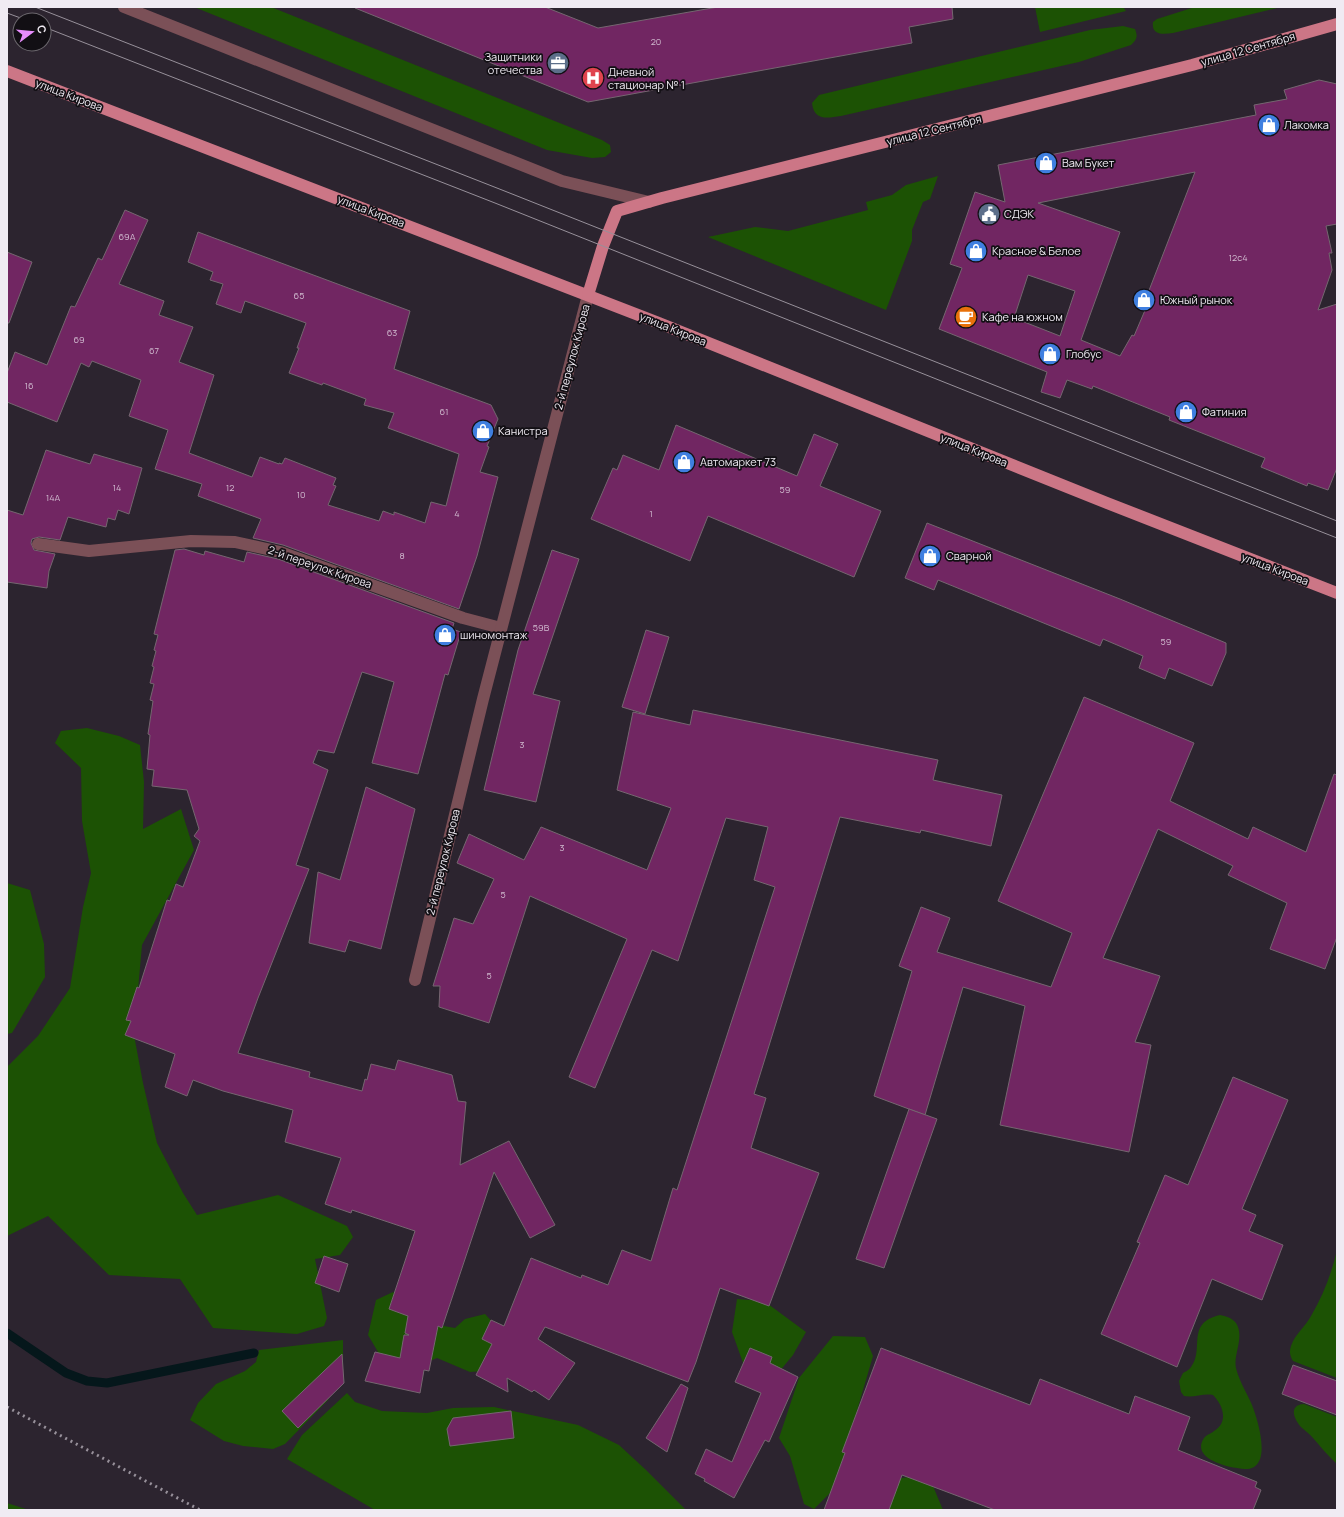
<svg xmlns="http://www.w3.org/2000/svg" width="1344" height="1517" font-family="Manrope,sans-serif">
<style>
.green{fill:#1c5204}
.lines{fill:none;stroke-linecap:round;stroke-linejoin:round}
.stream{stroke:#05171b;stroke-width:9}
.building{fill:#712662;stroke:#756670;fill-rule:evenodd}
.minor{stroke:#7b5057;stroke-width:12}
.major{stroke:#cc7686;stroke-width:12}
.tram{stroke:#97909a;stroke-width:1}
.rail{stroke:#97909a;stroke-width:3;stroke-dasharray:2 4;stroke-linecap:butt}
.labels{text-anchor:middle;stroke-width:3.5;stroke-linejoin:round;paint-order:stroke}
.number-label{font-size:9px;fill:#d0bacf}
.street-label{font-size:11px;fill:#f0ebf3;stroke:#120f14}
.poi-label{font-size:11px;fill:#f0ebf3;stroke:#120f14;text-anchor:start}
</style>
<rect width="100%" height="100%" fill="#2c242f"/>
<g class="green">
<polygon points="194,7 271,7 602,140 610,145 611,152 605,157 592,158 547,150"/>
<polygon points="1035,7 1123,7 1126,11 1040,32"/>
<path d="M1195,7h86l-108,26c-9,1 -22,3 -20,-11l4,-3z"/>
<path d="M1123,26l12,3c3,8 2,10 -4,16l-52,17 -238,54c-14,2 -27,5 -29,-13l7,-8 271,-65z"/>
<polygon points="938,176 930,199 923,202 912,230 912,241 886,310 708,237 755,227 788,231 868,210 866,202 892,195 906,185"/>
<polygon points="87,728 119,736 140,745 144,782 143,829 181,809 194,850 142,945 134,1035 143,1083 157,1143 183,1193 197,1215 278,1195 347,1226 353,1237 340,1255 315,1259 327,1318 324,1326 297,1334 213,1328 180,1279 109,1275 48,1216 7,1236 7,1067 38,1036 70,988 83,907 91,873 82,821 81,768 55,743 61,731"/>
<polygon points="7,883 30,890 44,944 45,977 12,1033 7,1034"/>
<path d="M1337,1250v128l-44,-17c-3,-5 -4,-9 -2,-15 4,-12 14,-19 20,-30 12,-20 21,-44 26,-66z"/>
<polygon points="393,1292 426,1323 455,1328 465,1319 485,1314 512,1343 496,1370 470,1372 437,1358 412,1369 381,1357 368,1335 376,1300"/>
<polygon points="737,1299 764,1301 806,1332 793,1355 774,1378 747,1374 732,1332"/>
<path d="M1220,1315c6,1 12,3 16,8 9,14 -3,31 0,45 3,13 11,25 16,37 6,15 22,66 -8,64 -15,-1 -54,-10 -40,-31 3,-4 7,-4 10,-7 15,-9 9,-26 -1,-36 -10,-2 -19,3 -29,1l-3,-4 -2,-11c1,-2 3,-6 4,-8 3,-2 6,-3 8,-6 14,-18 -6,-44 29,-52z"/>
<polygon points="833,1336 865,1337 873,1356 834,1489 814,1509 804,1504 790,1456 779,1438 799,1378"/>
<polygon points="343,1340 343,1366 328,1400 285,1444 273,1449 243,1446 224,1441 190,1420 198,1403 216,1384 245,1371 256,1362 259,1350"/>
<polygon points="347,1393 355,1402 382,1411 427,1413 453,1408 494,1407 578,1425 619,1445 645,1469 686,1510 375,1510 287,1459 302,1435"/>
<path d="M1304,1404l33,13v47c-9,-8 -16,-17 -24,-26 -3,-4 -8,-7 -12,-11 -7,-8 -13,-22 3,-23z"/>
<polygon points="928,1474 943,1510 859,1510 877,1482"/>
<polygon points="7,1503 29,1510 7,1510"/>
</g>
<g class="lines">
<polyline class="stream" points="7,1333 66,1373 87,1381 107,1383 254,1353"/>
</g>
<g class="building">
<polygon points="355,7 545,7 598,28 718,7 952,7 953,19 909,27 912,43 588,102 355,8"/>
<path d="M1319,80l18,4v140l-11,2 6,27h-3l3,17 -14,40 19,-6v164l-9,22 -20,-7 -1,3 -46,-19 4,-9 -96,-38 1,-3 -77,-31 -1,3 -25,-9 -7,18 -19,-6 6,-20 -108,-43 23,-61 -12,-4 25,-72 30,10 -7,-37 258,-50 -2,-10 33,-6 -3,-9zM1195,172l-47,121 4,1 -18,42 -2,-1 -12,21 -39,-16 39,-108 -82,-29zM1028,275l47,16 -15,45 -46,-18z"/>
<polygon points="125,210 148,220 119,284 164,301 159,315 193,327 179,362 214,375 189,453 252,477 260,457 279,464 279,463 282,464 285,458 336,478 333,485 336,486 328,505 379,521 383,511 394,515 394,512 425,523 431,502 446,506 459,454 388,428 394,413 364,405 366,399 323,383 322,385 289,373 299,348 297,348 306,323 245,301 241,313 216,304 223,284 210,280 213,272 188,262 198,232 410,311 394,369 491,405 498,419 487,446 489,447 480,472 498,477 477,556 459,609 283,545 253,538 261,519 198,496 202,484 155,469 168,430 129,416 141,380 92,361 89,367 81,363 57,422 7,402 7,373 15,352 47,365 71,306 75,307 98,258 102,260"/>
<polygon points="7,252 32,262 9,323 7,323"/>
<polygon points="676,425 797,476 814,434 838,444 820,486 881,511 854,577 708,516 690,561 591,519 613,468 617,470 623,455 659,470"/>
<polygon points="46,450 90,464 94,454 142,468 129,514 118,510 115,520 108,518 106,527 68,517 60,540 39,537 32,539 31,543 34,550 55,554 49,571 47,588 7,582 7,510 23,515"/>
<polygon points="927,523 1120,599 1226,643 1226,653 1212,686 1169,668 1165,679 1139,668 1143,656 1103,639 1100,646 938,580 934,590 905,578"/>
<polygon points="184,549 204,555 205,551 244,562 247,552 278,559 454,623 452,629 461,632 448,675 445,674 418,774 372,763 394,682 362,672 334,753 318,750 313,763 328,770 296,865 309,869 258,998 238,1053 310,1072 309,1077 362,1091 365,1079 367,1080 371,1064 395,1070 398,1060 452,1075 458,1101 466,1102 460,1165 509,1141 555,1225 530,1238 494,1172 442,1328 438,1326 429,1371 424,1370 420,1393 365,1381 375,1352 400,1358 404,1335 409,1335 405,1333 408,1316 389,1309 415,1231 352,1210 351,1213 325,1204 341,1158 285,1142 293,1110 223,1091 193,1080 187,1096 165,1087 175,1054 125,1035 131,1021 126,1020 137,987 139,988 167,900 170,901 176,884 183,887 200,841 194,836 199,829 187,790 152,786 154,770 147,769 150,735 148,734 153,701 150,700 154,684 150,683 154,667 152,666 156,651 154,650 158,635 154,634 175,550"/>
<polygon points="552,550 579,559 533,694 560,701 536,802 484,790 518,650"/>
<polygon points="646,630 669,637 645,714 622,707"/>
<polygon points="1084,697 1194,743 1170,801 1248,839 1253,827 1306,852 1334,774 1337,775 1337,937 1325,969 1270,949 1287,903 1228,875 1233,866 1158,829 1103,958 1160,976 1135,1042 1151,1045 1129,1152 1000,1125 1025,1006 963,987 925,1115 874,1096 912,971 899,966 921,907 950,918 937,952 1051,987 1072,933 998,901"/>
<polygon points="693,710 938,760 933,780 1002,795 991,846 921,830 920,833 840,817 754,1094 766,1098 751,1148 819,1173 769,1306 720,1288 696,1362 688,1382 545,1327 538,1339 575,1363 549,1400 534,1390 532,1392 507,1378 508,1392 476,1375 492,1344 482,1339 491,1320 504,1326 531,1258 581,1278 582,1275 608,1285 622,1250 651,1261 673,1188 677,1190 775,887 754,880 768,827 726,818 678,961 652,950 595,1088 569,1077 627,939 530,896 489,1023 439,1007 440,986 433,986 454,918 473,924 494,879 457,863 469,834 524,860 541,827 647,870 671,808 617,790 633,712 690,725"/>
<polygon points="366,787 415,809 381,949 349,940 345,952 309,943 318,872 340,880"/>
<polygon points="1233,1077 1288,1100 1242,1209 1256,1215 1249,1231 1283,1245 1262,1300 1212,1279 1177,1367 1101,1334 1140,1243 1137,1242 1165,1175 1188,1185"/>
<polygon points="909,1109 937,1119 884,1268 856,1259"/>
<polygon points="324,1256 348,1264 339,1292 315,1283"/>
<polygon points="750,1348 772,1357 770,1363 798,1377 769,1442 765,1440 734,1498 704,1481 705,1479 695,1474 706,1449 732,1462 761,1393 735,1382"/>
<polygon points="881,1348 1030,1405 1040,1379 1129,1414 1135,1396 1190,1417 1178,1450 1257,1482 1255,1487 1261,1490 1253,1510 995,1510 902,1475 889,1510 824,1510 845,1453 842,1452"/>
<polygon points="342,1354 344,1383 298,1428 282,1411"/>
<polygon points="1293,1365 1337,1381 1337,1415 1282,1394"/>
<polygon points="681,1384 688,1388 667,1452 646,1438"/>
<polygon points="511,1411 514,1438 450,1446 447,1429 453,1418"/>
</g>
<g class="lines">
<g class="minor">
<polyline points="124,7 562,181 649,202"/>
<polyline points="38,544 89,551 191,541 235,542 280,552 463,618 501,628"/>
<polyline points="415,980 483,699 588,295"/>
</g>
<g class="major">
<polyline points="7,71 659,323 1107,503 1337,593"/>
<polyline points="588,295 603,246 617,211 662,198 1192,65 1337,24"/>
</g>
<g class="tram">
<polyline points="35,7 502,190 1337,521"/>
<polyline points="7,13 26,20"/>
<polyline points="44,27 495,203 1197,483 1337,538"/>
</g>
<polyline class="rail" points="7,1407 200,1510"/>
</g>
<defs>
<g id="office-disc" transform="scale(1.15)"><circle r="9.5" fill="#5c6f8a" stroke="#120f14"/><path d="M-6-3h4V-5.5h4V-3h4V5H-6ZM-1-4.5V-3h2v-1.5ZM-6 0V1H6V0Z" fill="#fff"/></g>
<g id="hospital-disc" transform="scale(1.15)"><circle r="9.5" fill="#e0444e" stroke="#120f14"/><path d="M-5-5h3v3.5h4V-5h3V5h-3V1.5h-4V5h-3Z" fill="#fff"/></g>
<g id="shop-disc" transform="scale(1.15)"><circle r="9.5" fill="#3f7fe0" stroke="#120f14"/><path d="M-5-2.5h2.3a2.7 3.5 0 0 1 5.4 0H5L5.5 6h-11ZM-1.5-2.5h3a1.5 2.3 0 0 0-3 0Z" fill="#fff"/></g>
<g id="civic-disc" transform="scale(1.15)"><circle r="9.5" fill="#5c6f8a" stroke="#120f14"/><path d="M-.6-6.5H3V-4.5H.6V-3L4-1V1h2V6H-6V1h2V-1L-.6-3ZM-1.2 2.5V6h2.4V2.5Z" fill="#fff"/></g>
<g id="cafe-disc" transform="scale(1.15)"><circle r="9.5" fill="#e8710a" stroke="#120f14"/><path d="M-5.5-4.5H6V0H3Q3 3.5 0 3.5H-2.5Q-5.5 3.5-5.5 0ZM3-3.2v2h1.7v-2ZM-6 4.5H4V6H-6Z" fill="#fff"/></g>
</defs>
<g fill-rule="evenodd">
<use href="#office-disc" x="558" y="63"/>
<use href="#hospital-disc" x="593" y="78"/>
<use href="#shop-disc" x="1269" y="125"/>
<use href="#shop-disc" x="1046" y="163"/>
<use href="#civic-disc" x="989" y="214"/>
<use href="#shop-disc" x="976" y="251"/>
<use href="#shop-disc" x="1144" y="300"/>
<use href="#cafe-disc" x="966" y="317"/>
<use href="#shop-disc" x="1050" y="354"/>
<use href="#shop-disc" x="1186" y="412"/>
<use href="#shop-disc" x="483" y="431"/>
<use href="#shop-disc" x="684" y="462"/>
<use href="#shop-disc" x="930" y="556"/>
<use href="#shop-disc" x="445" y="635"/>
</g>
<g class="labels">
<g class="number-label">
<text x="656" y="45">20</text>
<text x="127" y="240">69А</text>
<text x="1238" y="261">12с4</text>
<text x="299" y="299">65</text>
<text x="392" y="336">63</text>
<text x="79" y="343">69</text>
<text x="154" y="354">67</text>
<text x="29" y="389">16</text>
<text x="444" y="415">61</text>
<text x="117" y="491">14</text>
<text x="230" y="491">12</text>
<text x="785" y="493">59</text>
<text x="301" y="498">10</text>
<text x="53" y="501">14А</text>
<text x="457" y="517">4</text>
<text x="651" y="517">1</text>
<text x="402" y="559">8</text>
<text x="541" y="631">59В</text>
<text x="1166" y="645">59</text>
<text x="522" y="748">3</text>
<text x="562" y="851">3</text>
<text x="503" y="898">5</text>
<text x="489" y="979">5</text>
</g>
<g class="street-label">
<text transform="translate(1248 49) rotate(-16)" y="4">улица 12 Сентября</text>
<text transform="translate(69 95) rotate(21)" y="4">улица Кирова</text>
<text transform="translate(934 130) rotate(-14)" y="4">улица 12 Сентября</text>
<text transform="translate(371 211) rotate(21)" y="4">улица Кирова</text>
<text transform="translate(673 329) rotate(22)" y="4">улица Кирова</text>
<text transform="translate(572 357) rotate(-75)" y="4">2-й переулок Кирова</text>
<text transform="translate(974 450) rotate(22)" y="4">улица Кирова</text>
<text transform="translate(320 567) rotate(19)" y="4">2-й переулок Кирова</text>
<text transform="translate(1275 569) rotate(21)" y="4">улица Кирова</text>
<text transform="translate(443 862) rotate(-76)" y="4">2-й переулок Кирова</text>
</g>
<g class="poi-label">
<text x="542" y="61" text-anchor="end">Защитники<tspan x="542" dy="13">отечества</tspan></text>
<text x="608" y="76">Дневной<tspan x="608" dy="13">стационар № 1</tspan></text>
<text x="1284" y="129">Лакомка</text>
<text x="1062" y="167">Вам Букет</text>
<text x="1004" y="218">СДЭК</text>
<text x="992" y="255">Красное &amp; Белое</text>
<text x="1160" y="304">Южный рынок</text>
<text x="982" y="321">Кафе на южном</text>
<text x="1066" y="358">Глобус</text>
<text x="1202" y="416">Фатиния</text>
<text x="498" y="435">Канистра</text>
<text x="700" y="466">Автомаркет 73</text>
<text x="946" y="560">Сварной</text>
<text x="460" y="639">шиномонтаж</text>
</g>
</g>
<rect width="1344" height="1517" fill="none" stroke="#f0ebf3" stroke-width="16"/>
<g transform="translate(32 32) rotate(74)"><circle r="19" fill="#120f14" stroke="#6b676d"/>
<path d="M0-3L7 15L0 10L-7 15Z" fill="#e98efe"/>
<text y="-6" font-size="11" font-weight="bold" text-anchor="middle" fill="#f0ebf3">С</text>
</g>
</svg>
